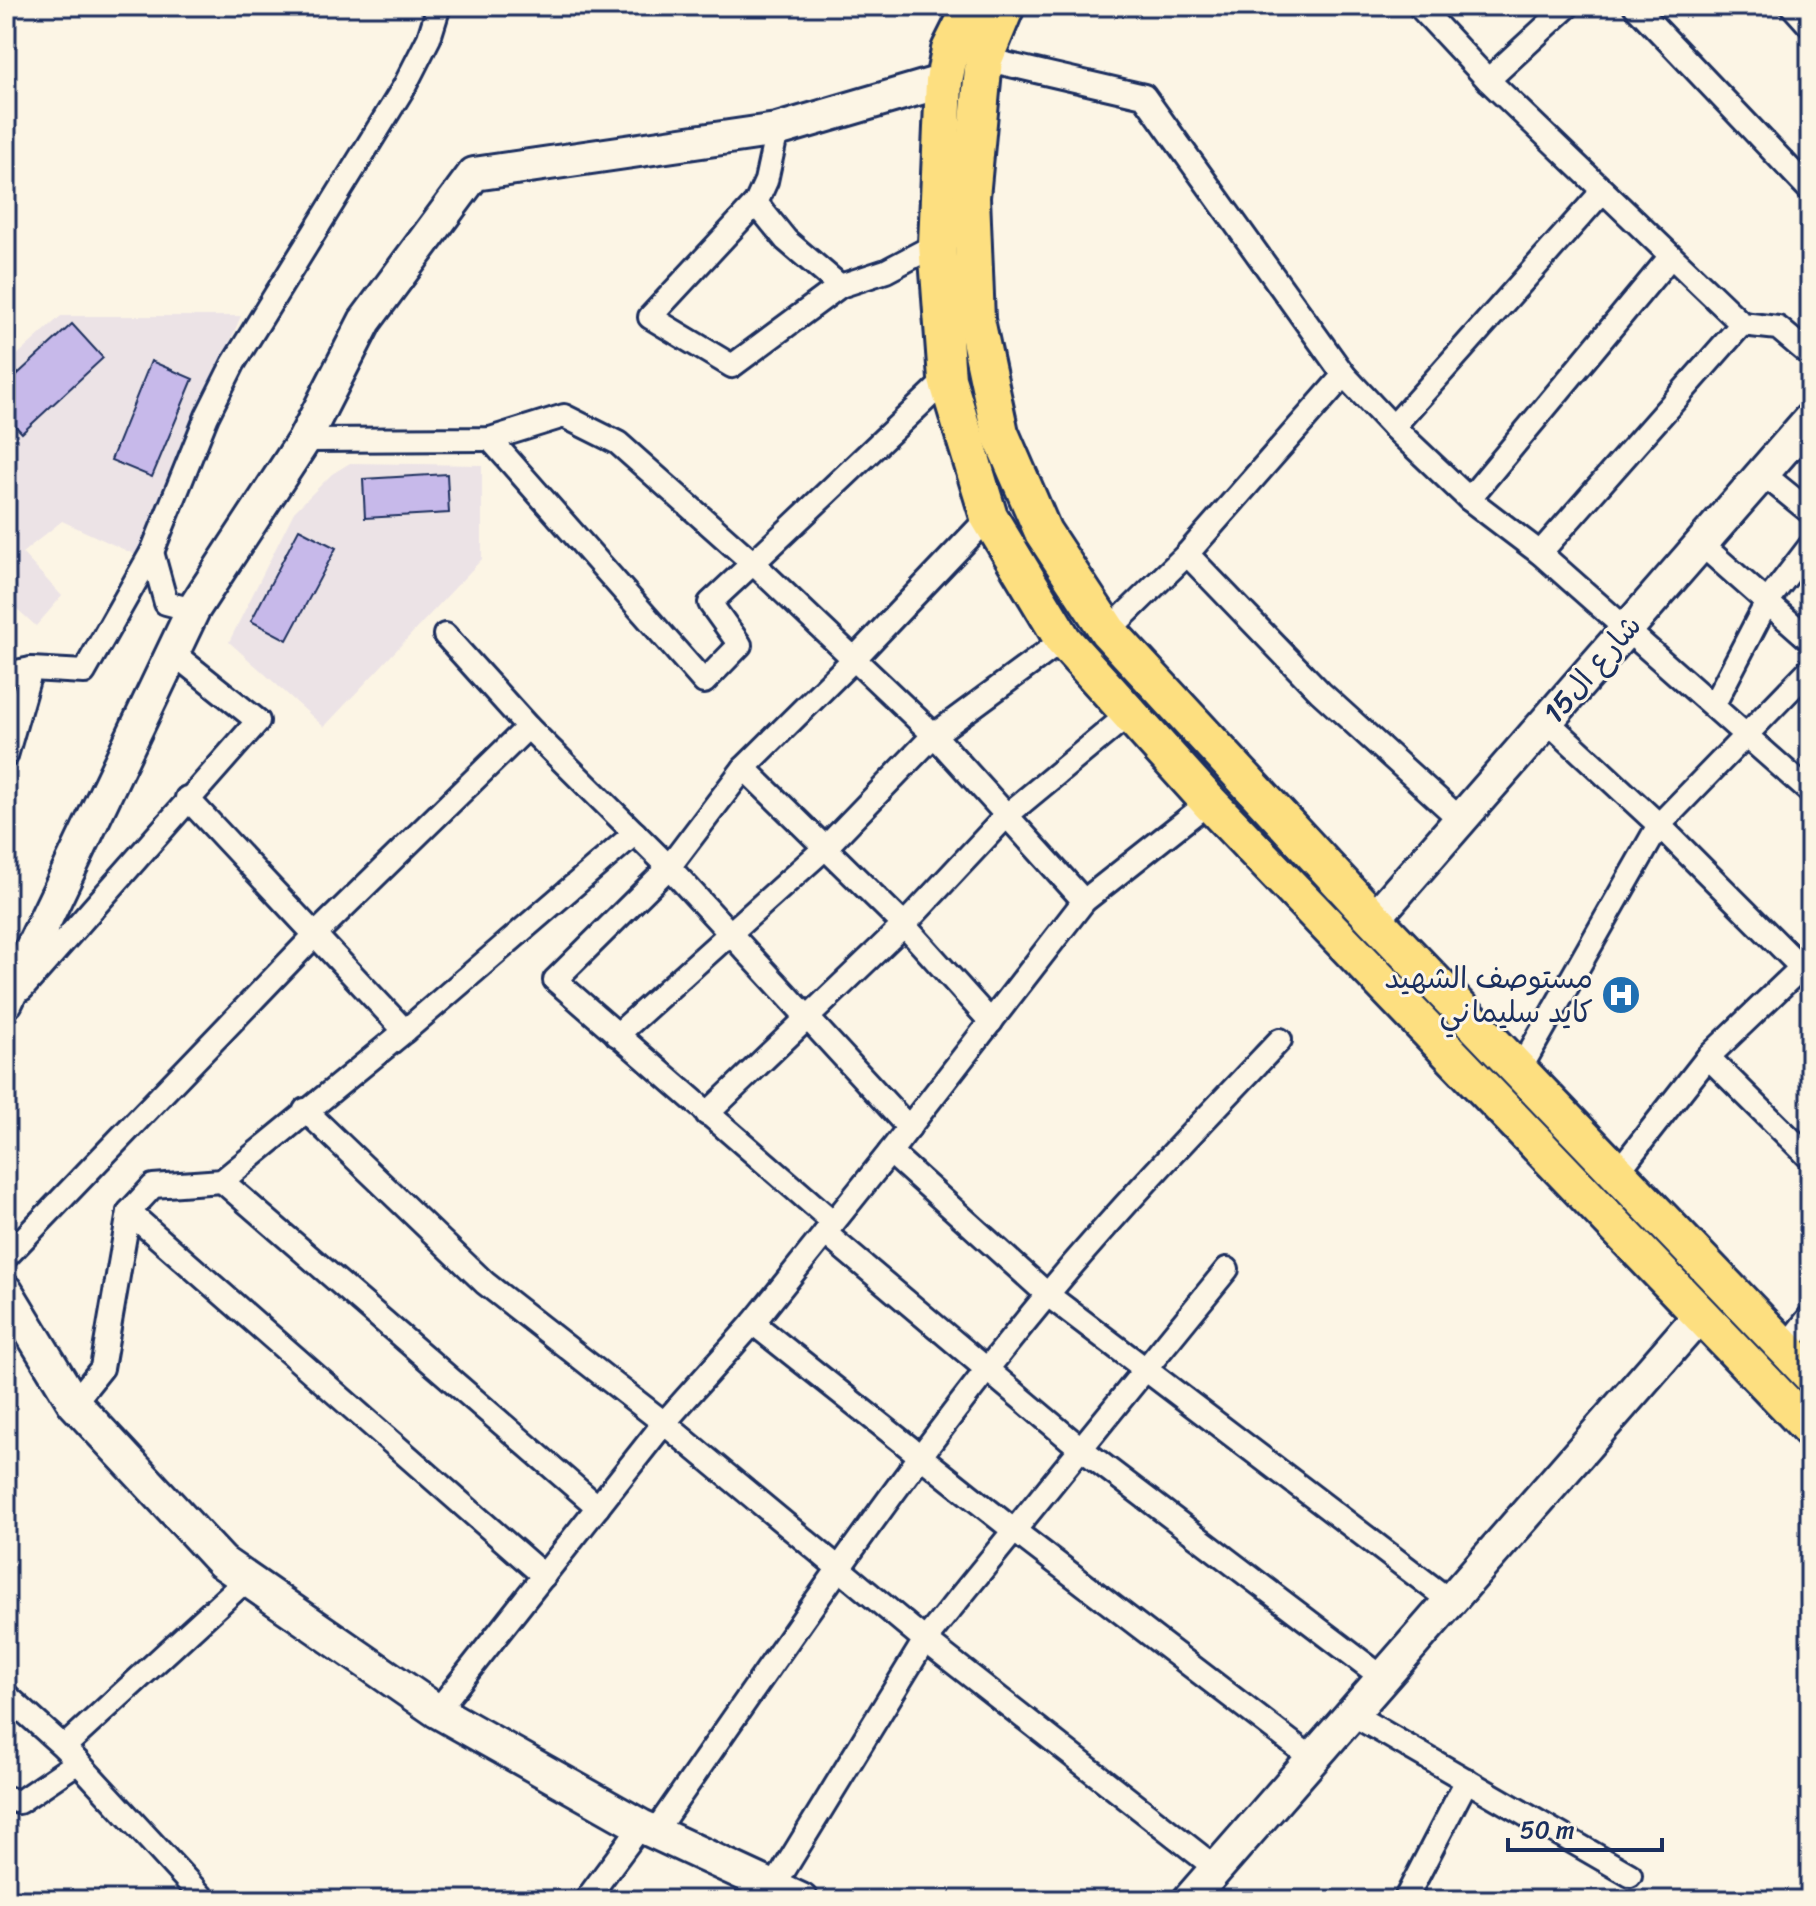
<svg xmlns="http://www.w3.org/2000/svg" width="1816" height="1906" font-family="Sriracha,'Playpen Sans Arabic',sans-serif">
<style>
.built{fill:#ece3e6}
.building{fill:#c7b9ea;stroke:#1b2f5e;stroke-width:2}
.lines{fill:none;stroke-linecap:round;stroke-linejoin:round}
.street-casing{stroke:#1b2f5e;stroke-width:28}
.secondary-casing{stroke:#1b2f5e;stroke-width:38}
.primary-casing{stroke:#1b2f5e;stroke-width:42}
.street{stroke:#fcf5e5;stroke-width:22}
.secondary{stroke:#fcf5e5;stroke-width:32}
.primary{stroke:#fddf80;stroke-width:36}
.labels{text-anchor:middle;stroke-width:6;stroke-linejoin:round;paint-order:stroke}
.street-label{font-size:30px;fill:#1b2f5e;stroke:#fcf5e5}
.poi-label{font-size:30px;fill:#1b2f5e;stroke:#fcf5e5;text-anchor:end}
</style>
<rect width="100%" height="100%" fill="#fcf5e5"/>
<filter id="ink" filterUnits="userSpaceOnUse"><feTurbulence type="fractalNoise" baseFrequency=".0125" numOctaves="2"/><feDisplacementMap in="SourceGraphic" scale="16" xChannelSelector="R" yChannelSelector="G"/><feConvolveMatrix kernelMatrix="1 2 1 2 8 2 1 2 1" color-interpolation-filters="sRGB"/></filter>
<g filter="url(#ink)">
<g class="built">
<polygon points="61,316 241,316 138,556 62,521 22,553 62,596 36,626 6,599 6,365"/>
<polygon points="350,463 482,465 482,559 324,727 229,642 294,512 332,474"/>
</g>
<g class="building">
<polygon points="72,324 103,358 22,433 6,416 6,385"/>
<polygon points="151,361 193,379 152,477 111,460"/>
<polygon points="447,474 449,513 365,518 363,479"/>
<polygon points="299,529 336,548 287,640 251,621"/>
</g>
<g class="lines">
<g class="street-casing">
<g id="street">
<polyline points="1419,6 1488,80 1742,324"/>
<polyline points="1635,6 1810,190"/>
<polyline points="1792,6 1810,26"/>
<polyline points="984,59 1144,96 1344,375 1393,427 1469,499 1540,553 1810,792"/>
<polyline points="1488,80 1568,6"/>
<polyline points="777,130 766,181 756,203 786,240 840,286 886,271 937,244"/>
<polyline points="756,203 650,317 732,366 840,286"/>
<polyline points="1393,427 1602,192"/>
<polyline points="490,439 704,682 740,645 710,603 753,563 934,735 1084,901"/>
<polyline points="304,440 490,439 564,416 618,443 753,563 947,379"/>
<polyline points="1762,473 1810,512"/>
<polyline points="1469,499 1671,256"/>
<polyline points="1701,544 1810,640"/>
<polyline points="152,552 166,603 193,610"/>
<polyline points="1540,553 1742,324 1778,328 1810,355"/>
<polyline points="1187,554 1320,692 1461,820"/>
<polyline points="1108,631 1187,554 1344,375"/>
<polyline points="445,635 528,727 669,867 909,1128"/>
<polyline points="6,674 31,669 84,672 152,552 207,416 233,364 404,87 429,38 439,6"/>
<polyline points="1714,704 1767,602 1810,546"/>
<polyline points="1547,721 1659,825 1810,976"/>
<polyline points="6,756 31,669"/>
<polyline points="744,768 904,925 991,1022"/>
<polyline points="187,798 405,1031"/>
<polyline points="22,989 258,721 173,653"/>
<polyline points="617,1035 825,848 934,735 1063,640"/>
<polyline points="1708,1057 1810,1158"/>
<polyline points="1519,1071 1659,825 1810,669"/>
<polyline points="305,1110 485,1283 664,1423 925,1640 1217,1869"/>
<polyline points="707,1114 904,925 1007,815 1129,714"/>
<polyline points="890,1152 1048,1295 1450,1601"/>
<polyline points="1617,1173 1708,1057 1801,968"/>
<polyline points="222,1181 598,1507"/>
<polyline points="129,1212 544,1576"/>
<polyline points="833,1222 555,980 669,867 744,768 856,657 989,517"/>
<polyline points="825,1233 1079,1447 1383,1678"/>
<polyline points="6,1257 316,934 528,727"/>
<polyline points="753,1323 1012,1529 1313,1759"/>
<polyline points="1785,1348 1810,1316"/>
<polyline points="74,1403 102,1368 129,1212 153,1186 222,1181 405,1031 635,833"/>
<polyline points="6,1695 64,1747 205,1900"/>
<polyline points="437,1711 664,1423 753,1323 890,1152 1084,901 1209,802"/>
<polyline points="1352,1714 1630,1875"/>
<polyline points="64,1747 247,1579"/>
<polyline points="6,1798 19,1802 78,1762"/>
<path d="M654,1833c127,-182 251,-367 393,-538 74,-89 154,-172 233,-255"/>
<polyline points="773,1888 925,1640 1227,1269"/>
<polyline points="586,1900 641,1826"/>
<polyline points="1405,1900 1467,1780"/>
</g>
</g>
<g class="secondary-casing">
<g id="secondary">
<polyline points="1374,919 1810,419"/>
<polyline points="6,1002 193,610 304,440 365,321 474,174 777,130 944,81"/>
<polyline points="6,1291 74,1403 222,1562 437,1711 641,1826 801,1900"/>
<polyline points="1189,1900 1700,1315"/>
</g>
</g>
<g class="primary-casing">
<g id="primary">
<polyline points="972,6 950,50 944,81 937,244 947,379 989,517 1063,640 1209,802 1810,1429"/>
<polyline points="1006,6 984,59 971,197 976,320 1000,433 1043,532 1108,631 1374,919 1810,1374"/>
</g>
</g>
<use href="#street" class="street"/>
<use href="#secondary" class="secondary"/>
<use href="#primary" class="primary"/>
</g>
</g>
<defs>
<g id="hospital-disc" transform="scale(2)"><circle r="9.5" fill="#1f6fb2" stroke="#fcf5e5"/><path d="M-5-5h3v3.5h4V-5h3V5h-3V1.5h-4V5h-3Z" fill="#fff"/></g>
</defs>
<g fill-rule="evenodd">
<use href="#hospital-disc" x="1621" y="995"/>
</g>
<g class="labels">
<g class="street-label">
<text transform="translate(1592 669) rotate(-49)" y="10">شارع ال15</text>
</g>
<g class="poi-label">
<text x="1593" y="988">مستوصف الشهيد<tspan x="1593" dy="34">كايد سليماني</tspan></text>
</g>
</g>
<rect width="1816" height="1906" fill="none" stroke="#fcf5e5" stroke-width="32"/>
<rect x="16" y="16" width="1784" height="1874" fill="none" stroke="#1b2f5e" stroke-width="3" filter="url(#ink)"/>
<path d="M1508 1838v12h154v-12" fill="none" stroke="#1b2f5e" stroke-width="4"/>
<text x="1520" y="1838" font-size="24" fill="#1b2f5e" stroke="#fcf5e5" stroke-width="6" paint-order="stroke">50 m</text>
</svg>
